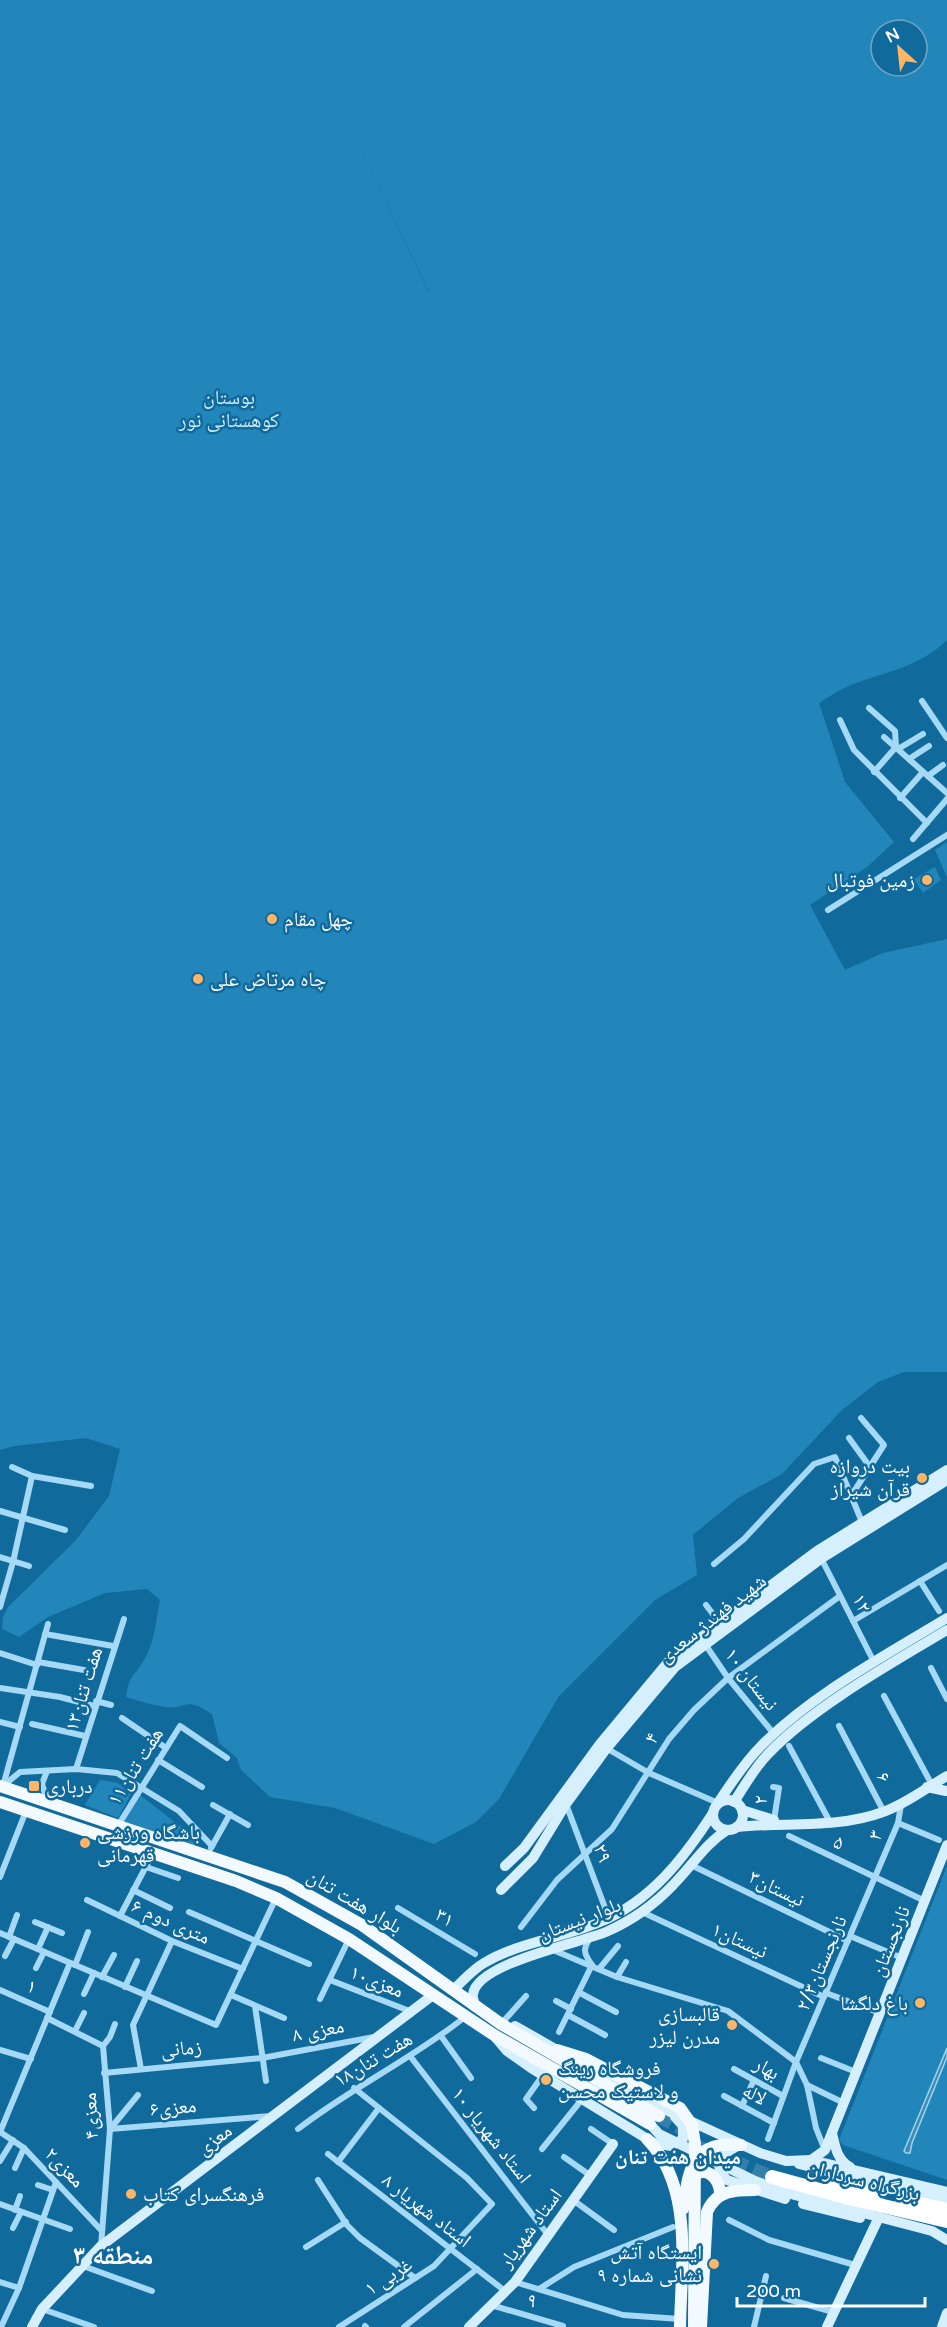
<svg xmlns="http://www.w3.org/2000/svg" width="947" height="2327" font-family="'Varela Round','Noto Naskh Arabic',sans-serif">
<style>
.green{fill:#2386ba;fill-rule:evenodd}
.water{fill:#4a88aa;stroke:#96d7f8;stroke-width:1.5}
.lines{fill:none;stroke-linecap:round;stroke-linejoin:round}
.highway-tunnel{stroke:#3480ab;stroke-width:14;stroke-dasharray:14 7;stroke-linecap:butt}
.street{stroke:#a5d9f5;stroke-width:6}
.secondary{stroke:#d5effd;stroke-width:10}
.primary{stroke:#f2faff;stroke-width:12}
.highway{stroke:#fff;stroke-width:14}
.poi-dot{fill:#ffb568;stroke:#106a9c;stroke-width:2}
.labels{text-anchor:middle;stroke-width:5;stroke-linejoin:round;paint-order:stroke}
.park-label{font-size:20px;fill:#cdedfe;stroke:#106a9c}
.poi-label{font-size:20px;fill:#fff;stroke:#106a9c;text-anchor:start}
.street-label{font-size:20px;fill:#fff;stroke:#106a9c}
.neighbourhood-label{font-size:21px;font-weight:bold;fill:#fff;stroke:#106a9c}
.district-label{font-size:26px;font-weight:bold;fill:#fff;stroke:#106a9c}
</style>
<rect width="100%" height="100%" fill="#106a9c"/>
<g class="green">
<path d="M0,0h947v640c-29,28 -60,31 -96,45 -11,4 -22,12 -32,18l26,79 49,60 -27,25 -57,38 35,65 38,-17 64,-14v433h-43l-26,10 -36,28 -60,64 -44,24 -45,37 4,40 -42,25 -96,96 -60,103 -23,23 -42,22 -99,-36 -65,-11 -29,-27 -4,-12 -18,-15 -7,-29c-29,-19 -24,-4 -47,-7 -13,-2 -26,-6 -39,-10 4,-25 7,-18 18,-37 11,-18 12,-41 16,-60l-13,-11 -42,4 -57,24 -29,20 -17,-8 1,-12 5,-10 68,-67 33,-44 11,-47 -34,-11 -72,8 -14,4zM881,30h36v36h-36zM343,110l86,182v1z"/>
<polygon points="947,842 947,877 935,850"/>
<polygon points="935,867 941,880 923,893 914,879"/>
<polygon points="100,1780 118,1783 131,1794 118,1818 85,1805"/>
<polygon points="140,1795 181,1827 203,1851 124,1821"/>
<polygon points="947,1866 947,2180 843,2145 839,2140"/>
</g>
<polygon class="water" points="947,2048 947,2057 912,2143 910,2153 906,2153 904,2151"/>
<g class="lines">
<g class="highway-tunnel">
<polyline points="659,2116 689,2132"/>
<polyline points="695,2146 772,2177"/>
</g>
<g class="street">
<polyline points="922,701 947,738"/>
<polyline points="869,708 895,731 896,747 874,772"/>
<polyline points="840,720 854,750 927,823"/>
<polyline points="884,737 947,793"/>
<polyline points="898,749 923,734"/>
<polyline points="909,759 929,746"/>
<polyline points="928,776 943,765"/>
<polyline points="900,798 923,772"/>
<polyline points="913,839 947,799"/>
<polyline points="828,910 947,835"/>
<polyline points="849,1438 870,1467"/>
<polyline points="12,1467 32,1476 91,1486"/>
<polyline points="851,1496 884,1445 861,1418"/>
<polyline points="0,1511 65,1530"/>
<polyline points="820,1556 874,1662"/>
<polyline points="0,1557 29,1566"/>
<polyline points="714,1564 744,1539 814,1464 835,1457 862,1522"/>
<polyline points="920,1581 939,1611"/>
<polyline points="706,1605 719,1622"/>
<polyline points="0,1607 13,1562 32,1476"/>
<polyline points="853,1621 947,1565"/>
<polyline points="45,1634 113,1646"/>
<polyline points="705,1644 728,1678 774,1734"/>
<polyline points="0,1653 37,1665"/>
<polyline points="38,1662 84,1670"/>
<polyline points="931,1668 947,1699"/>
<polyline points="0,1688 60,1697 94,1706"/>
<polyline points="884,1696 932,1785"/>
<polyline points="96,1701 111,1705"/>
<polyline points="122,1718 166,1748"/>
<polyline points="0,1722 20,1727"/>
<polyline points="32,1724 85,1736"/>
<polyline points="839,1726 884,1812"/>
<polyline points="789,1746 830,1822"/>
<polyline points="606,1748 649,1773 718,1803"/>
<polyline points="158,1760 202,1787"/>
<polyline points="76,1769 124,1619"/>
<polyline points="3,1786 20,1772 76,1769 117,1773 179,1811 212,1846"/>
<polyline points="3,1786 48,1624"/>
<polyline points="773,1787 779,1788 774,1820"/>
<polyline points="47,1800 42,1784 47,1771"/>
<polyline points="566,1804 607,1913"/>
<polyline points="213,1805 248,1825"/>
<polyline points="898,1823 939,1840"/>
<polyline points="119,1824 180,1726 227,1758"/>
<polyline points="789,1836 925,1901"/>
<polyline points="211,1848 230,1814"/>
<polyline points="691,1865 848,1941"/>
<polyline points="146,1867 178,1878"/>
<polyline points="0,1877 26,1811"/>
<polyline points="133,1890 170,1908"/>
<polyline points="87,1900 172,1941 243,1969"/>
<polyline points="398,1908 475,1954"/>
<polyline points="189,1912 309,1964"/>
<polyline points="642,1912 824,1997"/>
<polyline points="120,1916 153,1853"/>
<polyline points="35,1922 62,1933"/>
<polyline points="521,1927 557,1880 612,1829 669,1739 694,1710 728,1678 840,1596"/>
<polyline points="0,1933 216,2025 276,1898"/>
<polyline points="850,1936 902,1958"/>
<polyline points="9,1937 17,1915"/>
<path d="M589,1940c-7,10 -4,15 3,25"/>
<polyline points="38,1949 48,1927"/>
<polyline points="553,1950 617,1977 728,2011 796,2062 807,2085 816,2128 824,2148"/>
<polyline points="5,1956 14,1939"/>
<polyline points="75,1965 88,1932"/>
<polyline points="36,1968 44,1952"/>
<polyline points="599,1969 618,1946"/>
<polyline points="102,1977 114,1955"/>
<polyline points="617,1977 626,1962"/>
<polyline points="330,1980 412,2012"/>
<polyline points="125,1987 137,1961"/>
<polyline points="0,1990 50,2012"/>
<polyline points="580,1993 616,2012"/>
<polyline points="826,1993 880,2013"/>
<polyline points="84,1994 94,1973"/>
<polyline points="231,1995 284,2018"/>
<polyline points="320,1999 349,1939"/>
<polyline points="556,2001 571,2009"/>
<polyline points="255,2006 266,2081"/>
<polyline points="568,2015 605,2035"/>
<polyline points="47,2018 103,2046 110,2129 101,2246"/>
<polyline points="501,2024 526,1996"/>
<polyline points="75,2031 84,2013"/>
<polyline points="559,2032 592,1965"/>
<polyline points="441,2036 471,2078"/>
<polyline points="103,2046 110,2037 115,2024"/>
<polyline points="0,2050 31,2059"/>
<polyline points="410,2056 548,2235"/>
<polyline points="821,2058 856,2072"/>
<polyline points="141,2069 133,2025 172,1941"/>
<polyline points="734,2069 783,2096"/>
<polyline points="104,2073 262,2058 374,2037"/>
<polyline points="807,2085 844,2103"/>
<polyline points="724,2096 774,2123"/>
<polyline points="742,2106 754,2080"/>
<polyline points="534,2108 526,2099 543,2075"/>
<polyline points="110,2129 271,2116"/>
<polyline points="110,2129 138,2095"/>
<path d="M298,2129c53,-41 114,-70 167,-112"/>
<polyline points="591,2129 613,2144"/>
<polyline points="0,2132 70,1963"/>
<polyline points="0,2132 24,2148 101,2230"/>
<polyline points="768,2139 796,2062 898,1823 901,1805"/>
<polyline points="542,2149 583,2098"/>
<polyline points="328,2154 505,2291"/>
<polyline points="564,2157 591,2176"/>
<polyline points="0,2161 13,2140"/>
<polyline points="338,2162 379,2108"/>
<polyline points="15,2168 24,2148"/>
<polyline points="318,2180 347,2225 360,2238 415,2278"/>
<polyline points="38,2185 53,2190"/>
<polyline points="573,2200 614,2230"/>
<polyline points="0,2204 70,2229"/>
<polyline points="15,2210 20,2196"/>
<polyline points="729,2220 769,2240 855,2265"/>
<polyline points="13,2228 21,2212"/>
<polyline points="306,2247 346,2222"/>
<polyline points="83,2266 152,2291"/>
<polyline points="0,2282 19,2288"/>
<polyline points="515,2282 623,2315 680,2319"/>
<polyline points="539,2289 574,2267 673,2227"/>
<polyline points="784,2298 833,2312"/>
<polyline points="491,2305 563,2326"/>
<polyline points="42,2309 94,2327"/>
<polyline points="365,2326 366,2327"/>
<polyline points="1,2327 19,2288 56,2182"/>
<polyline points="339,2327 434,2266 492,2204 467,2178 354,2088"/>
<polyline points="404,2327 477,2269"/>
<polyline points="754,2327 766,2276"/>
</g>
<g class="secondary">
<polyline points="927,1787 946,1791"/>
<circle cx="728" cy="1815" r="15"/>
<path d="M734,1802c11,-17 21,-35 35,-49 44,-46 123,-90 178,-123"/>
<path d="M718,1803c13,-20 27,-41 44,-58 51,-51 124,-90 185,-127"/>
<polyline points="742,1810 774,1820"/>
<path d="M737,1827c48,-5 100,2 146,-15 23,-8 43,-24 64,-36"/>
<polyline points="505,1866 524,1848 600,1744 669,1661 817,1551 947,1470"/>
<polyline points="501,1890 533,1858 566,1804 606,1749 675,1667 822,1558 947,1480"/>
<path d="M453,1990c10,-9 19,-20 31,-27 35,-21 79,-25 116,-41 51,-21 84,-64 113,-109"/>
<path d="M475,2007c0,-4 -3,-10 -2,-13 4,-31 107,-51 133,-62 25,-11 48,-27 67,-47 19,-19 32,-41 54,-55"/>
<polyline points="515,2026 557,2050"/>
<polyline points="496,2038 507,2051 531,2068 654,2143 671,2146 683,2139 683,2126 675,2117"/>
<polyline points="573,2059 666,2110 760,2153 786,2161 811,2160 947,2192"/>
<polyline points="650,2124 659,2134 755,2181 787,2193 932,2231 947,2240"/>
<path d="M832,2133c3,13 5,27 18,34"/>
<path d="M740,2145c-16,7 -30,18 -13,35l58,19"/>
<polyline points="811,2160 825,2150 947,1845"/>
<polyline points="799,2164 947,2201"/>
<polyline points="803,2204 860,2218"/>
<polyline points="32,2327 42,2309 101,2246 433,1995"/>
<polyline points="469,2327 515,2282 613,2144"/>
<polyline points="827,2327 879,2217"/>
<polyline points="942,2327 947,2313"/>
</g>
<g class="primary">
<polyline points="0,1786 285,1882 362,1925 501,2024 659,2116"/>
<polyline points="0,1802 236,1881 276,1898 349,1939 494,2035 650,2124"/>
<polyline points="557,2050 586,2059 680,2108 692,2125 695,2144 694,2327"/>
<path d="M647,2139c47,48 34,126 33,188"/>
<path d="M690,2180c14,-18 31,-2 30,15"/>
<path d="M683,2209c6,-40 8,-69 58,-64"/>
<path d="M701,2327l6,-115c9,-22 28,-22 48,-22"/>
</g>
<g class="highway">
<polyline points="772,2177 849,2198 947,2221"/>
<polyline points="829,2184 878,2195"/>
<polyline points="902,2200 947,2210"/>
</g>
</g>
<g class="poi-dot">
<circle cx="927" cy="880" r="6"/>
<circle cx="272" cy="919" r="6"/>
<circle cx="198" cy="979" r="6"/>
<circle cx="922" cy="1478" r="6"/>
<rect x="28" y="1780" width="12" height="12" rx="3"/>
<circle cx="85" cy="1843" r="6"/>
<circle cx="920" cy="2003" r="6"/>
<circle cx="732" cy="2025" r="6"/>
<circle cx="546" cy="2080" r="6"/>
<circle cx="131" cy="2194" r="6"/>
<circle cx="714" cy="2264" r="6"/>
</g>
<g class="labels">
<g class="park-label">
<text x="229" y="404">بوستان<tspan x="229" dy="23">کوهستانی نور</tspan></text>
</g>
<g class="poi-label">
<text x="915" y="887" text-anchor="end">زمین فوتبال</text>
<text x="284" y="926">چهل مقام</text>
<text x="210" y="986">چاه مرتاض علی</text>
<text x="910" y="1473" text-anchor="end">بیت دروازه<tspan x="910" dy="23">قرآن شیراز</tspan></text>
<text x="46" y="1793">درباری</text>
<text x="97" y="1839">باشگاه ورزشی<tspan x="97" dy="23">قهرمانی</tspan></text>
<text x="908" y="2010" text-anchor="end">باغ دلگشا</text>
<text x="720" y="2021" text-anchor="end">قالبسازی<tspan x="720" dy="23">مدرن لیزر</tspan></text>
<text x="558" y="2075">فروشگاه رینگ<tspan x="558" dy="23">و لاستیک محسن</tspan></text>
<text x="143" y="2201">فرهنگسرای کتاب</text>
<text x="702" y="2259" text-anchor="end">ایستگاه آتش<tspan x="702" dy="23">نشانی شماره ۹</tspan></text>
</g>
<g class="street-label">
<text transform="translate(862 1603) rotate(63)" y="7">۱۲</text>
<text transform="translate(712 1618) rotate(-38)" y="7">شهید فهندژ سعدی</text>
<text transform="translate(752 1679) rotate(52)" y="7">نیستان ۱۰</text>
<text transform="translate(83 1689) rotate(-73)" y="7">۱۳هفت تنان</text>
<text transform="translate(651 1738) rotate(-57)" y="7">۴</text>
<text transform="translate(135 1766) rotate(-58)" y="7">هفت تنان۱۱</text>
<text transform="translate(884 1777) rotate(63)" y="7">۶</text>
<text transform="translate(760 1800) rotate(-84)" y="7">۲</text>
<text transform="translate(875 1835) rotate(-68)" y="7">۳</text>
<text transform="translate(839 1842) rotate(25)" y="7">۵</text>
<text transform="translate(603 1853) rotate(70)" y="7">۲۹</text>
<text transform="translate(777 1888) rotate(26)" y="7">۳نیستان</text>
<text transform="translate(355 1901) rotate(31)" y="7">بلوار هفت تنان</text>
<text transform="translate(445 1917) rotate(31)" y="7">۳۱</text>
<text transform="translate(579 1919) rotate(-21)" y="7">بلوار نیستان</text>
<text transform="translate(171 1921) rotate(24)" y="7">۶ متری دوم</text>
<text transform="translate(740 1940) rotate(25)" y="7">۱نیستان</text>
<text transform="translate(890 1941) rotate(-68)" y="7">نارنجستان</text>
<text transform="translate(821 1963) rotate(-67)" y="7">۲/۳نارنجستان</text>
<text transform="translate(377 1981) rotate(22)" y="7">۱۰معزی</text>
<text transform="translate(32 1986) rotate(24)" y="7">۱</text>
<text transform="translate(318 2030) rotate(-11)" y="7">معزی ۸</text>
<text transform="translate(181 2048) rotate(-5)" y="7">زمانی</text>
<text transform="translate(373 2059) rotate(-31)" y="7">هفت تنان۱۸</text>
<text transform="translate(767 2068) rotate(29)" y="7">بهار</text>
<text transform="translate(757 2095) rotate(28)" y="7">لاله ‍</text>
<text transform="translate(173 2107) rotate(-5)" y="7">۶معزی</text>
<text transform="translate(90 2116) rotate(-93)" y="7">۴معزی</text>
<text transform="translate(492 2135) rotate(52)" y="7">استاد شهریار ۱۰</text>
<text transform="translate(214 2139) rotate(-37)" y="7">معزی</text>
<text transform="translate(65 2167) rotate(46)" y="7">۲معزی</text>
<text transform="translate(864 2180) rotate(14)" y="7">بزرگراه سرداران</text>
<text transform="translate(427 2210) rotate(38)" y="7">استاد شهریار ۸</text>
<text transform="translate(530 2228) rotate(-54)" y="7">استاد شهریار</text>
<text transform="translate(388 2276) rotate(-33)" y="7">۱ غربی</text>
<text transform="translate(532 2300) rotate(16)" y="7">۹</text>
</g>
<g class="neighbourhood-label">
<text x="678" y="2164">میدان هفت تنان</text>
</g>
<g class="district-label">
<text x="113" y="2264">منطقه ۳</text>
</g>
</g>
<g transform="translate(899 48) rotate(333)"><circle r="28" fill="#106a9c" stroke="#70a6c4" stroke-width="1.5"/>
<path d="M0-4.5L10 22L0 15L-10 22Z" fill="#ffb568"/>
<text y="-9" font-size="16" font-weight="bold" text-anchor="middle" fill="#ffffff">N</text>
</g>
<path d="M737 2297v9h188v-9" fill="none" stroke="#ffffff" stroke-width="3"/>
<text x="746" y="2297" font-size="18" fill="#ffffff" stroke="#106a9c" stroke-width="4.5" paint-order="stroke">200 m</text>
</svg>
